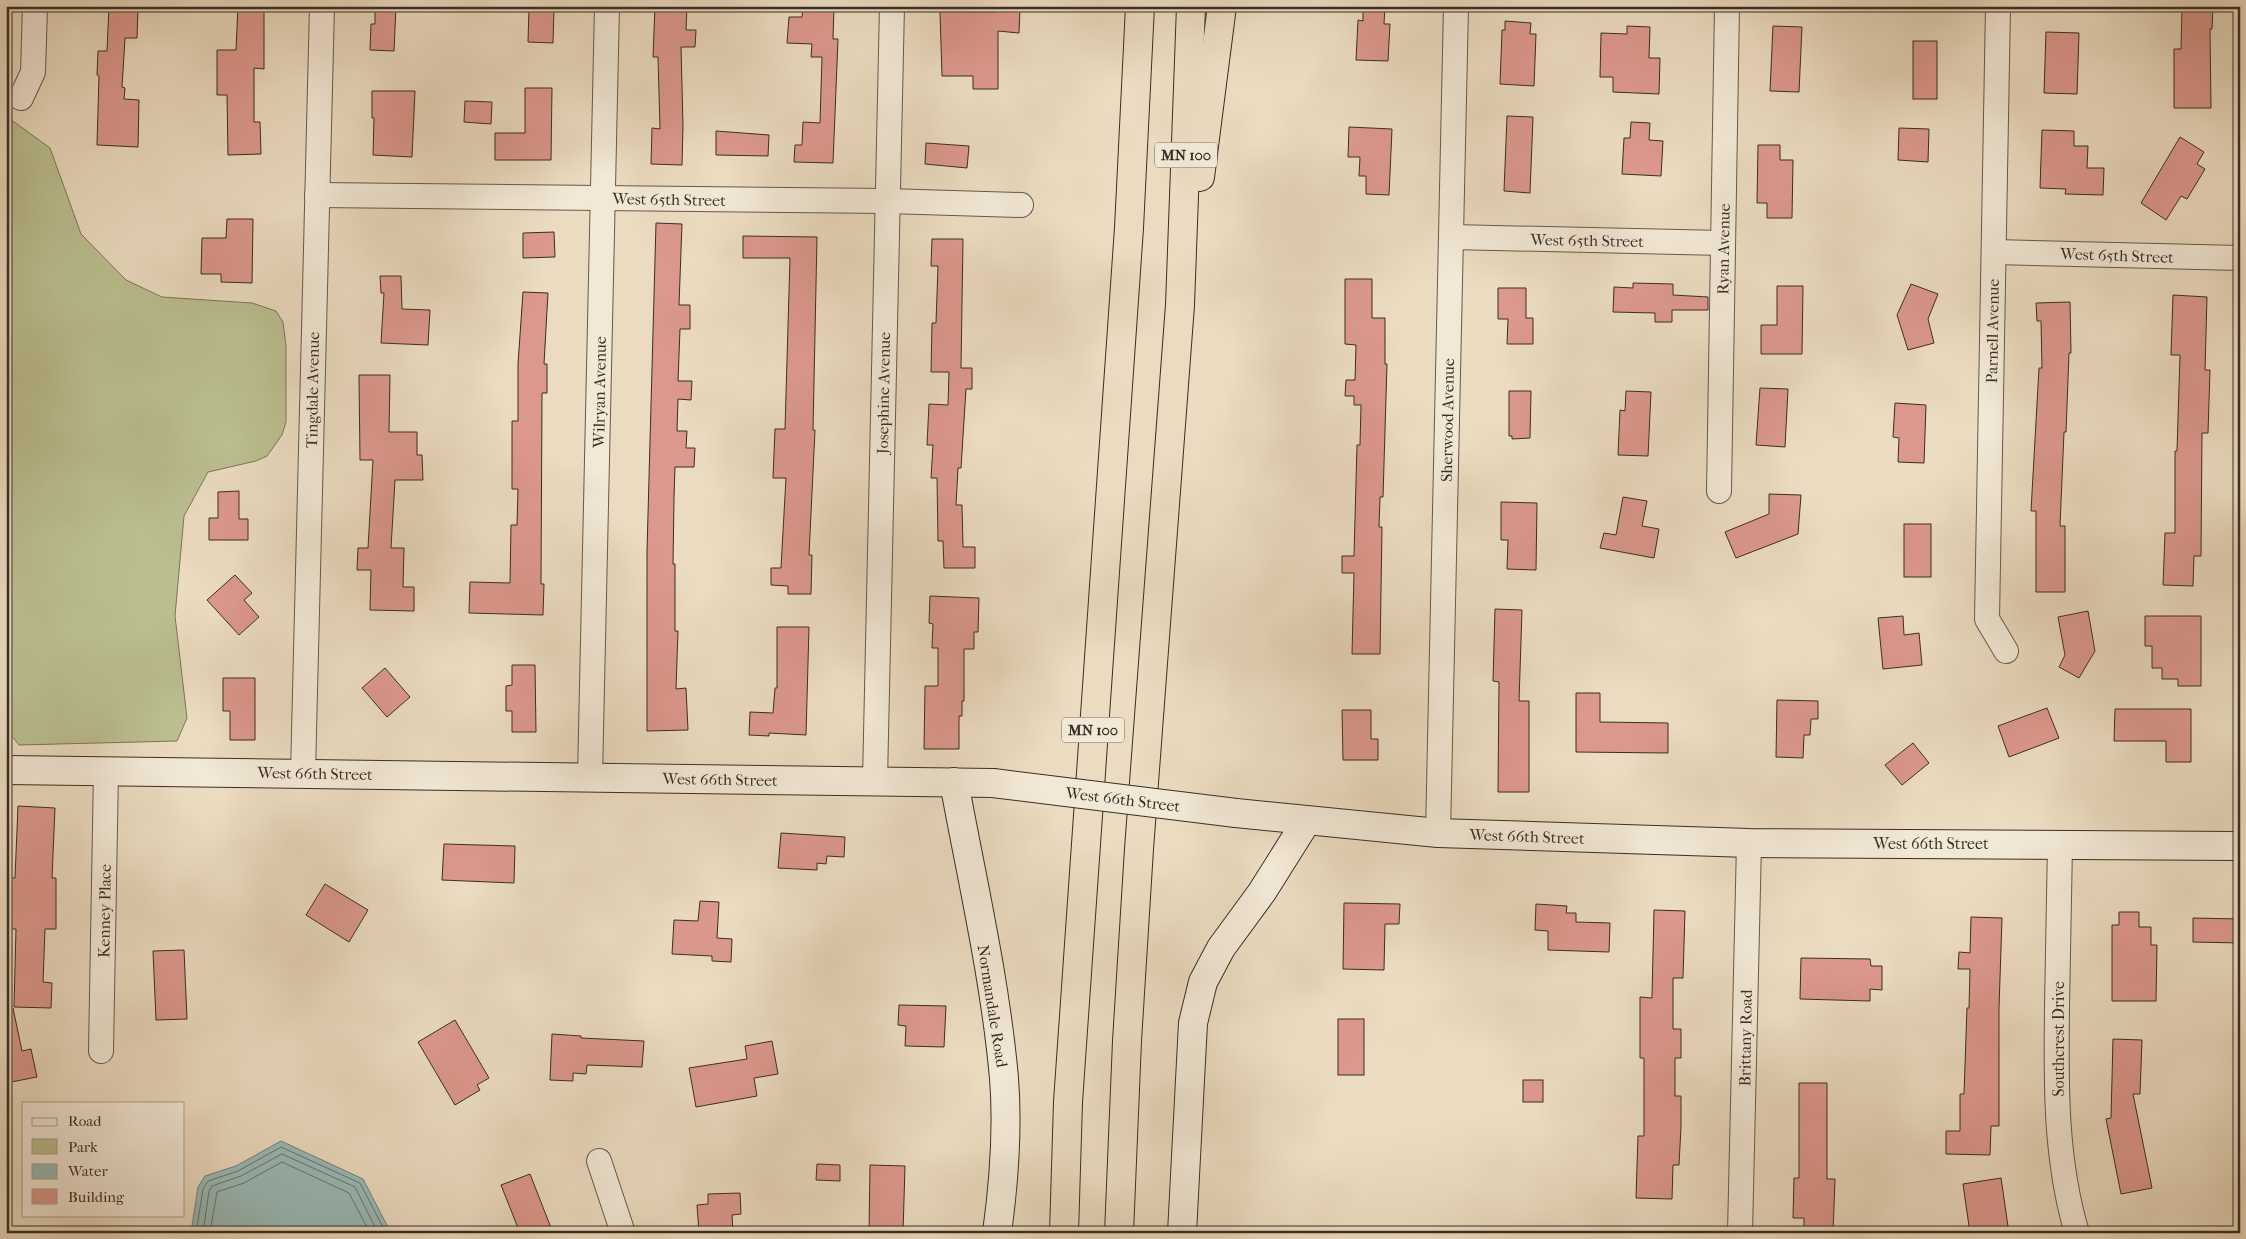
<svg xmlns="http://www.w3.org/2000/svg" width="2246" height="1239" font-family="'IM FELL French Canon',serif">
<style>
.green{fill:#bbbf90;stroke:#7a765a}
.water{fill:#99bab7;stroke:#73827d}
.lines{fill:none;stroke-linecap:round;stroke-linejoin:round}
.shore{stroke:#69746e;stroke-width:1}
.building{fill:#dc988d;stroke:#392e25}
.street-casing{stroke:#66594c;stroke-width:26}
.secondary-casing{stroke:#392e25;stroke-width:30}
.highway-casing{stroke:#392e25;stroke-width:30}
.street{stroke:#f2e8d6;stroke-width:24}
.secondary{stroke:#f2e8d6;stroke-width:28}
.highway{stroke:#ebdbc0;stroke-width:28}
.secondary-bridge-casing{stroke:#392e25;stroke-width:30;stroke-linecap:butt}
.secondary-bridge{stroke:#f2e8d6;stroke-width:28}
.labels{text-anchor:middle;stroke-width:4;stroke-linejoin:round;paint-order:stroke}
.shield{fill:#f2e8d6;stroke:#70665a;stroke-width:1}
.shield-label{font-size:15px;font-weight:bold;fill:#392e25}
.street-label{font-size:16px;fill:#392e25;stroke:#f2e8d6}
</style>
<rect width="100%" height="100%" fill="#ebdbc0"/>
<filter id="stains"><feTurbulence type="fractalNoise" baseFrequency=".004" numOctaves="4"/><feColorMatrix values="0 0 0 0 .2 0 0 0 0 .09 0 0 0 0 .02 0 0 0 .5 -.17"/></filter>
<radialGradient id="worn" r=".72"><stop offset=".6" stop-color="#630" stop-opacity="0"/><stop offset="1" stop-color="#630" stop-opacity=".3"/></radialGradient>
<polygon class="green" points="6,116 50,148 81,234 126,280 162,297 252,303 276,311 283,322 286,346 286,422 282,435 267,456 256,461 208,472 184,516 175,616 187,718 177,741 19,745 9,732 6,722"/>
<polygon class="water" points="281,1141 363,1179 391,1233 191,1233 198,1187 205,1176 236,1166"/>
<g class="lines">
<g class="shore">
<polyline points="196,1233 203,1189 208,1181 238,1171 281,1147 360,1183 386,1233"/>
<polyline points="203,1233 209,1191 212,1186 241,1176 282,1154 355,1187 378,1233"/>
<polyline points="210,1233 217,1192 244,1183 282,1162 349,1193 370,1233"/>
</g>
</g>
<g class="building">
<polygon points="109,6 138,7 137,38 125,38 122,87 125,88 124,99 139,100 138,147 97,145 99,76 97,75 98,51 107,51"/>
<polygon points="238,6 264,6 264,69 254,68 254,122 260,122 261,154 228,155 227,95 217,95 217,50 236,50"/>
<polygon points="375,6 396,6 394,51 370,50 371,24 375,24"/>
<polygon points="655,6 687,6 686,30 696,30 695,47 681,47 683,126 682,165 651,164 652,128 660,129 658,57 653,57"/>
<polygon points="803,6 834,6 833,39 838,39 833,163 794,162 795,145 802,145 803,122 820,123 822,57 811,57 812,44 787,43 789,17 802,17"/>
<polygon points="1363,6 1385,6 1384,24 1390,24 1388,61 1356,60 1358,20 1363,21"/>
<polygon points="2182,6 2213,6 2212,29 2210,29 2211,108 2174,108 2174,49 2181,49"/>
<polygon points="995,7 1020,9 1019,33 998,31 998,89 973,89 973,76 942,76 940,12 995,12"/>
<polygon points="529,8 554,9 553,43 528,42"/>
<polygon points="1505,21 1531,23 1530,34 1536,34 1534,86 1500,84 1502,30 1505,30"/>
<polygon points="1627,26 1650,27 1649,58 1660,58 1659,94 1613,92 1613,77 1600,77 1601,33 1627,34"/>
<polygon points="1773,26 1802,27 1799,92 1770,91"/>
<polygon points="2046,32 2079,33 2077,94 2044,93"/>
<rect x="1913" y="41" width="24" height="58"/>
<polygon points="525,88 552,88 551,160 495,160 495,133 525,133"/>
<polygon points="372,91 415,91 412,157 373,155 374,118 372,118"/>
<polygon points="465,101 492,102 491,124 464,122"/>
<polygon points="1507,116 1533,117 1530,193 1504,191"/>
<polygon points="1631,122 1650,123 1649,140 1663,141 1661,176 1622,174 1624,138 1630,138"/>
<polygon points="1349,127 1392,129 1389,195 1366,194 1366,176 1359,176 1360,157 1348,157"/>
<polygon points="1899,128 1929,129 1928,162 1898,160"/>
<polygon points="2042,130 2074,131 2074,146 2088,146 2087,168 2104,168 2103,195 2065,194 2066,189 2040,188"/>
<polygon points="716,131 769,135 768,156 716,155"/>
<polygon points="2180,137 2204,152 2197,164 2205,169 2187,199 2181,196 2166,220 2141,203"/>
<polygon points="926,143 969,146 967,168 925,164"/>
<polygon points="1758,145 1780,145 1780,160 1793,160 1792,218 1767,218 1767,203 1757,203"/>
<polygon points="227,219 253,219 252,283 221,282 221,274 201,274 202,238 226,238"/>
<polygon points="656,223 682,224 679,305 690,305 690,329 680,329 678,381 692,381 691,400 678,399 677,431 687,431 686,448 695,448 694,467 675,467 674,498 673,564 675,564 675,631 678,631 676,689 686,688 688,730 647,731 647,551"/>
<polygon points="554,232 555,257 523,258 523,233"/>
<polygon points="743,236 817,237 813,430 815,430 809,555 812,555 811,594 788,594 788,586 771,585 771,568 781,568 786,478 773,478 775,429 785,429 790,258 743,258"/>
<polygon points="932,239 963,239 961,368 972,368 972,389 966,389 961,468 958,468 956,505 962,505 963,547 975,547 975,568 944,568 943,541 938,541 937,478 931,478 933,445 927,445 929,404 948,405 949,372 931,372 932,323 936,323 938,266 931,266"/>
<polygon points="380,276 401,276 402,309 430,310 428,345 381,343 384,293 381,293"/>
<polygon points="1345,279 1372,279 1372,318 1385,318 1385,364 1387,364 1383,497 1380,497 1379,527 1382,527 1380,654 1352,654 1354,573 1342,573 1342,556 1354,556 1357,445 1360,445 1361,405 1354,405 1354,396 1345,396 1346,380 1355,380 1356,345 1345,344"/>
<polygon points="1633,283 1673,284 1673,295 1708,297 1708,310 1672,310 1672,322 1655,322 1655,313 1613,312 1614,287 1633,288"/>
<polygon points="1911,284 1938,294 1928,319 1934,343 1908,350 1897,315"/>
<polygon points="1777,286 1803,286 1802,354 1761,354 1761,325 1777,325"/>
<polygon points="1498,288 1526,288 1526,318 1533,318 1533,344 1507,344 1508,319 1498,319"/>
<polygon points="523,292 548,293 544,364 547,364 547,393 542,393 541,584 544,584 543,615 469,613 470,582 510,583 511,525 517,525 518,489 512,489 512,421 518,421 518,364"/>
<polygon points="2173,295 2207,297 2205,370 2210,370 2208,433 2202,433 2201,556 2194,556 2193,586 2163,585 2165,533 2175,533 2175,451 2177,451 2180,355 2171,355"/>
<polygon points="2070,302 2071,353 2069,353 2066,432 2064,432 2060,526 2065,526 2065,592 2036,592 2036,511 2031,511 2039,368 2042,368 2041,321 2037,321 2036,303"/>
<polygon points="359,375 390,375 389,432 417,432 417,455 422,455 423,480 395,480 391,548 404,548 403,587 414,587 414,611 370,610 371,570 357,570 358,548 368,548 373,460 360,460"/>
<polygon points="1760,388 1788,389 1785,447 1756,445"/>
<polygon points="1509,391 1531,391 1530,438 1512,439 1512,436 1509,436"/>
<polygon points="1626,391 1651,392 1648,456 1618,455 1620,410 1625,411"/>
<polygon points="1895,403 1926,405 1924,463 1898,462 1899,438 1893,437"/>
<polygon points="239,491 239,519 248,519 248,540 209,540 209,518 218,518 218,492"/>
<polygon points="1769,494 1801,495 1798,534 1736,558 1725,532 1769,514"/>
<polygon points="1623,497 1647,501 1642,526 1659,529 1654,558 1600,548 1604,533 1616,535"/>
<polygon points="1501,502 1537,503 1536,570 1507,569 1508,540 1501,540"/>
<rect x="1904" y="524" width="27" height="53"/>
<polygon points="235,575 252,593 244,600 259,617 239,635 207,600"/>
<polygon points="930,596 979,598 978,632 974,632 974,649 964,649 964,701 962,701 962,716 959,716 959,749 924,749 925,686 938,686 938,648 932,648 933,624 929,623"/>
<polygon points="1495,609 1522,610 1519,701 1529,701 1529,792 1498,792 1499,682 1493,681"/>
<polygon points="2088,611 2095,651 2079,678 2059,667 2065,655 2058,617"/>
<polygon points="1903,616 1904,635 1919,633 1922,665 1883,669 1878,618"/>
<polygon points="2145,616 2201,616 2201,686 2178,686 2178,679 2162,679 2162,668 2152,668 2152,646 2145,646"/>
<polygon points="777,627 809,627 806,735 769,733 769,736 749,735 750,712 773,713 775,688 777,688"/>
<polygon points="512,665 535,665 536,732 512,732 512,711 506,711 506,686 512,685"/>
<polygon points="385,668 410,697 387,717 362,688"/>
<polygon points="223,678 255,678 255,740 230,740 230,711 223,711"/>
<polygon points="1576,693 1600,693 1600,722 1668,723 1668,753 1576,752"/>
<polygon points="1777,700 1818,701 1818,719 1811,719 1810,735 1804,735 1803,758 1776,757"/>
<polygon points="2047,708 2059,738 2009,757 1998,726"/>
<polygon points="2115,709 2191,709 2191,762 2166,762 2166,741 2114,741"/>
<polygon points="1342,710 1371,710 1371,739 1378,739 1378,760 1343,760"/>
<polygon points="1913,743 1929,763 1902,785 1885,765"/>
<polygon points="18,806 55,808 52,878 56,878 56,929 45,929 43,982 52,983 51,1008 14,1007 16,929 8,929 8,878 15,878"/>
<polygon points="781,833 845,837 844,857 827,856 826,864 817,863 817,870 778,868"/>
<polygon points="444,844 515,846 514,883 442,880"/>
<polygon points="325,884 368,910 349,942 306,915"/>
<polygon points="700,901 719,902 717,938 732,939 731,962 712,961 712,956 672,954 674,920 698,921"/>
<polygon points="1344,903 1400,904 1399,924 1385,924 1384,970 1343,969"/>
<polygon points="1536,904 1567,906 1566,913 1576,913 1576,922 1610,923 1609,952 1548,950 1548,931 1535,930"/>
<polygon points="1654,910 1685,911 1683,978 1673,978 1673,1029 1681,1029 1681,1058 1675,1058 1675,1096 1681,1096 1681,1127 1679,1165 1673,1165 1672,1199 1636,1198 1638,1136 1644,1136 1644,1058 1640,1058 1640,997 1652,998"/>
<polygon points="2119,912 2139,912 2139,927 2151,927 2151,945 2157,945 2156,1001 2112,1001 2112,925 2119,925"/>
<polygon points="1971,917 2002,918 1999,1008 1999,1126 1991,1126 1990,1155 1946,1154 1946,1131 1960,1131 1960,1094 1964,1094 1967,1008 1969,1008 1970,969 1958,969 1959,952 1970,953"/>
<polygon points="2193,918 2240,919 2240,943 2193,942"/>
<polygon points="184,950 187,1019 156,1020 153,951"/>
<polygon points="1801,958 1870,959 1871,966 1882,966 1882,990 1870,989 1870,1001 1800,999"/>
<polygon points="899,1005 946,1006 944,1047 905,1046 906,1026 898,1025"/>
<polygon points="13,1008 22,1051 31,1049 37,1077 6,1083 6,1009"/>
<rect x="1338" y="1019" width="26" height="56"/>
<polygon points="455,1020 489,1078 477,1085 480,1090 455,1105 418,1042"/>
<polygon points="552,1034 581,1036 581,1038 644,1041 642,1067 587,1065 586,1074 573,1073 573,1081 550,1080"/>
<polygon points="2113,1039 2142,1040 2140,1094 2133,1094 2152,1188 2121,1194 2106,1119 2111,1118"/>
<polygon points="772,1041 778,1074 754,1078 757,1096 696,1107 689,1068 747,1059 745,1046"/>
<rect x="1523" y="1080" width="20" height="22"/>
<polygon points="1799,1083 1827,1083 1827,1179 1835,1179 1833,1233 1804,1233 1804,1218 1793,1218 1794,1178 1799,1178"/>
<polygon points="817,1164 840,1165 840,1181 816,1180"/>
<polygon points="870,1165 905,1166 903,1233 869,1233"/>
<polygon points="530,1174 553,1233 520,1233 501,1185"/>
<polygon points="2001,1178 2009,1233 1970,1233 1963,1184"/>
<polygon points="740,1193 741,1214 732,1215 733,1233 699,1233 697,1205 708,1204 708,1194"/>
</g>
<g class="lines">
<g class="street-casing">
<g id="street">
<polyline points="1998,6 1987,619 2006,651"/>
<polyline points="21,98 33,72 35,6"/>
<polyline points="317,195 887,201 1021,205"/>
<polyline points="1452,237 1723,243"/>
<polyline points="1994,252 2240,258"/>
<polyline points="1719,491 1727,6"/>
<polyline points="303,773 322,6"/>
<polyline points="590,777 607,6"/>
<polyline points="875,781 892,6"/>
<polyline points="1438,833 1456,6"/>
<path d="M2060,844c-1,54 -2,109 -3,163 -1,76 -2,152 20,226"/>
<polyline points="101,1051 106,771"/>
<polyline points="599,1161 623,1233"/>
<polyline points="1740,1233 1749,843"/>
</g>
</g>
<g class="secondary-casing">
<g id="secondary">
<polyline points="6,770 993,783"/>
<path d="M954,782c18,98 41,196 50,296 4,51 0,104 -7,155"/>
<polyline points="1236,813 1438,833 1749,843 2240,846"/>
<polyline points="1182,1233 1193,1023 1203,982 1221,948 1262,892 1306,822"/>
</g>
</g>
<g class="highway-casing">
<g id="highway">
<polyline points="1200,177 1222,6"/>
<polyline points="1064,1233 1068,1102 1129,228 1140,6"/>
<polyline points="1119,1233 1127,1041 1139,849 1180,305 1191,6"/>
</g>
</g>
<use href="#street" class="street"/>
<use href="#secondary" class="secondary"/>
<use href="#highway" class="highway"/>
<g class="secondary-bridge-casing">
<polyline id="secondary-bridge" points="993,783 1236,813"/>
</g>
<use href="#secondary-bridge" class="secondary-bridge"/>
</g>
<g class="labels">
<g class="shield">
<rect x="1155" y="142.5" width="62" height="25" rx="4"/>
<rect x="1062" y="717.5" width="62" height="25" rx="4"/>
</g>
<g class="shield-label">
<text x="1186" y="160">MN 100</text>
<text x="1093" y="735">MN 100</text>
</g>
<g class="street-label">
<text transform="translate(669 199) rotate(1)" y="6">West 65th Street</text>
<text transform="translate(1587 240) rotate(1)" y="6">West 65th Street</text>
<text transform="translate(1723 249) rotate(-89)" y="6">Ryan Avenue</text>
<text transform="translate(2117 255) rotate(2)" y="6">West 65th Street</text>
<text transform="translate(1992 331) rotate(-89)" y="6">Parnell Avenue</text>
<text transform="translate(312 390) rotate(-89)" y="6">Tingdale Avenue</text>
<text transform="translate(599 392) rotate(-89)" y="6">Wilryan Avenue</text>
<text transform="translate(883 393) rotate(-89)" y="6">Josephine Avenue</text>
<text transform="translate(1447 420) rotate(-89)" y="6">Sherwood Avenue</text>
<text transform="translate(315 773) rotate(1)" y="6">West 66th Street</text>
<text transform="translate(720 779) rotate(1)" y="6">West 66th Street</text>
<text transform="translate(1123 799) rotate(7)" y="6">West 66th Street</text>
<text transform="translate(1527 836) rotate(2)" y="6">West 66th Street</text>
<text x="1931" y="849">West 66th Street</text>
<text transform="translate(104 911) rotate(-89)" y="6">Kenney Place</text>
<text transform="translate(993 1006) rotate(81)" y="6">Normandale Road</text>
<text transform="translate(1745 1038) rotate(-89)" y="6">Brittany Road</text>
<text transform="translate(2058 1039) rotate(-90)" y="6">Southcrest Drive</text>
</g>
</g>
<rect width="2246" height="1239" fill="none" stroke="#ebdbc0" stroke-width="25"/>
<rect x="8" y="8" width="2231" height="1224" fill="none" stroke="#392e25" stroke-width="2.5"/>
<rect x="12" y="12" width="2221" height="1214" fill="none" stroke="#392e25"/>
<rect x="22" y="1102" width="162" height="115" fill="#f2e8d6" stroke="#a89e8f"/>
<rect x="32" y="1118" width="25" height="8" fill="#f2e8d6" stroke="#a89e8f"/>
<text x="68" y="1126" font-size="15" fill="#392e25">Road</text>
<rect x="32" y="1139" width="25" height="15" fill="#bbbf90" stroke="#a89e8f"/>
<text x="68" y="1152" font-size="15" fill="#392e25">Park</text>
<rect x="32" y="1164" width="25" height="15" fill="#99bab7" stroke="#a89e8f"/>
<text x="68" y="1176" font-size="15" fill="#392e25">Water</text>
<rect x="32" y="1189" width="25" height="15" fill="#dc988d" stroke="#a89e8f"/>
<text x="68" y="1202" font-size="15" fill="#392e25">Building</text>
<rect width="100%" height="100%" filter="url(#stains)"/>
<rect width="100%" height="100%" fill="url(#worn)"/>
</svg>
